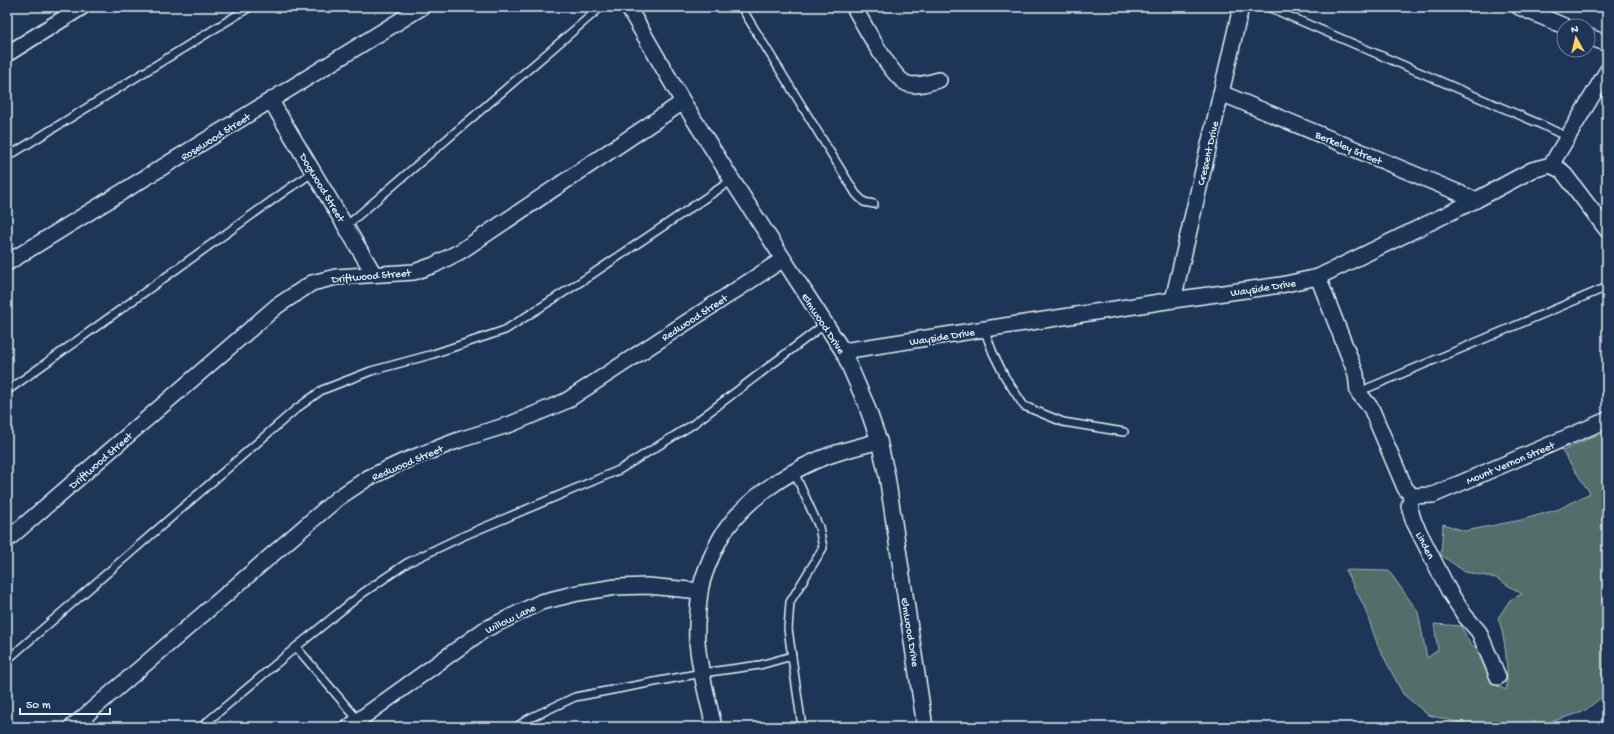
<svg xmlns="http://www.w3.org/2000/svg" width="1614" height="734" font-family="'Gochi Hand',sans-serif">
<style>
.green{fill:#536e6b;stroke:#9eb0b2}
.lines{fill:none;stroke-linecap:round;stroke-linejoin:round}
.lane-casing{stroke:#e8f1f8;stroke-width:10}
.street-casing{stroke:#e8f1f8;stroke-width:18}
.lane{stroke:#1d3557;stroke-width:7}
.street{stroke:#1d3557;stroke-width:15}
.labels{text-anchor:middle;stroke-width:3.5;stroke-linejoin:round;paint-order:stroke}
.street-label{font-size:11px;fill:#e8f1f8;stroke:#1d3557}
</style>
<rect width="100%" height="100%" fill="#1d3557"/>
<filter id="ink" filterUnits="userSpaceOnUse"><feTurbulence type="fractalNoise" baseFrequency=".025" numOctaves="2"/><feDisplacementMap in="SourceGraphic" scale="8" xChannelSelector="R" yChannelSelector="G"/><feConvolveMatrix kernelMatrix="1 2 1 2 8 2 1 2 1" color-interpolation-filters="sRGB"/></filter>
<g filter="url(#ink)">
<path class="green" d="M1607,430v263l-24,19 -50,15h-67l-1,-3 -37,-9 -25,-21 -25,-48 -14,-40 -19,-36 44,1 29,41 9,46 11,-8 -4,-26 27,2 9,18 12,7 10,32 14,7c3,-20 -1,-54 -8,-72l12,-18 12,-6 -26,-16 -31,-6 -24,-17 2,-31 22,7 56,-11 38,-11 31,-16 -28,-42z"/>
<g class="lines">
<g class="lane-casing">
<g id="lane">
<polyline points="741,7 856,194 864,202 874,204"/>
<polyline points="1268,7 1540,124 1567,137"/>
<polyline points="7,157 250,7"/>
<polyline points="346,226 601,7"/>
<polyline points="984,329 993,353 1005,377 1024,406 1063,422 1124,432"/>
<polyline points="1368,388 1607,287"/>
<polyline points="7,391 288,189 314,172"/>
<polyline points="794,472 819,527 823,548 790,602 788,629 802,727"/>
<polyline points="296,647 364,727"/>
<polyline points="7,660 296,409 322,390 371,371 430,355 505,330 585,279 732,180"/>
<polyline points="201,727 296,647 363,593 407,563 461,537 619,470 692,425 825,324"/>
<polyline points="516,727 530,718 575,697 702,673 760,665 792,656"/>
</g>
</g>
<g class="street-casing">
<g id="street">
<polyline points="628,7 683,102 732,180 843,351 866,404 879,441 887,476 925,727"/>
<path d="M854,7c9,16 39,73 54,77 10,3 22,-2 31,-4"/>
<polyline points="1519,7 1564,26"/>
<polyline points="1588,36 1607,44"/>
<polyline points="7,54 82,7"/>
<polyline points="1221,93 1476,200"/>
<polyline points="271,101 374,274"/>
<polyline points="1551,165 1562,171 1607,230"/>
<polyline points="7,263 422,7"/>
<polyline points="1318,277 1356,374 1358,392 1371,408 1405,488 1412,496"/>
<polyline points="1173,300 1241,7"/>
<polyline points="843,351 1173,300 1281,285 1318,277 1476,200 1532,170 1551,165 1607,71"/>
<polyline points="1412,496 1433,495 1607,420"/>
<polyline points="1412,496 1409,506 1414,522 1449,591 1465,616 1479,632 1498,677"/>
<polyline points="7,540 277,306 312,283 336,277 414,272 434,265 461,251 683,102"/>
<polyline points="72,727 338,498 368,478 402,462 459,440 511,424 566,401 782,260"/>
<polyline points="349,727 484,630 541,602 578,593 616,587 648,586 700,591"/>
<path d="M714,727c-6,-28 -15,-57 -17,-86 -1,-16 1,-33 3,-49 2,-16 17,-51 27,-64 21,-29 56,-53 88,-67 20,-9 43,-14 64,-20"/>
</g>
</g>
<use href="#lane" class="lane"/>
<use href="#street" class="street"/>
</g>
</g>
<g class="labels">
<g class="street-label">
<text transform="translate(215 136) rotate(-32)" y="4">Rosewood Street</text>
<text transform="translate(1349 147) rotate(23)" y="4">Berkeley Street</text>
<text transform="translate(1207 153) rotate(-77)" y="4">Crescent Drive</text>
<text transform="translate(323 187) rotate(59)" y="4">Dogwood Street</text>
<text transform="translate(371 275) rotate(-5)" y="4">Driftwood Street</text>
<text transform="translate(1263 287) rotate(-9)" y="4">Wayside Drive</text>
<text transform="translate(694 317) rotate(-33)" y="4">Redwood Street</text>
<text transform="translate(824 323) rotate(57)" y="4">Elmwood Drive</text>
<text transform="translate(942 336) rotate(-9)" y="4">Wayside Drive</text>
<text transform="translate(100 460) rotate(-41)" y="4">Driftwood Street</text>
<text transform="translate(407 462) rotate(-23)" y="4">Redwood Street</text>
<text transform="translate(1510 462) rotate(-23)" y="4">Mount Vernon Street</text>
<text transform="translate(1426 545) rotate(63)" y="4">Linden</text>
<text transform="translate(510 618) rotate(-26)" y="4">Willow Lane</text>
<text transform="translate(911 632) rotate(81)" y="4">Elmwood Drive</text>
</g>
</g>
<rect width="1614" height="734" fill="none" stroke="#1d3557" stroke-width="24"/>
<rect x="12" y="12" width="1590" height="710" fill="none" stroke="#e8f1f8" stroke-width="1.5" filter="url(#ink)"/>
<g transform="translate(1576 38) rotate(352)"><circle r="19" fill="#1d3557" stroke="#6e8097"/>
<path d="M0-3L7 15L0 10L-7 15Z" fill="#ffd166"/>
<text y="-6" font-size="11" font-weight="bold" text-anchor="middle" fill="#e8f1f8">N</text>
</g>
<path d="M20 708v6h90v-6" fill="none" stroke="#e8f1f8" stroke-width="2"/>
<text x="26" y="708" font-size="12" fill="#e8f1f8" stroke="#1d3557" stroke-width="3" paint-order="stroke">50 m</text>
</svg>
